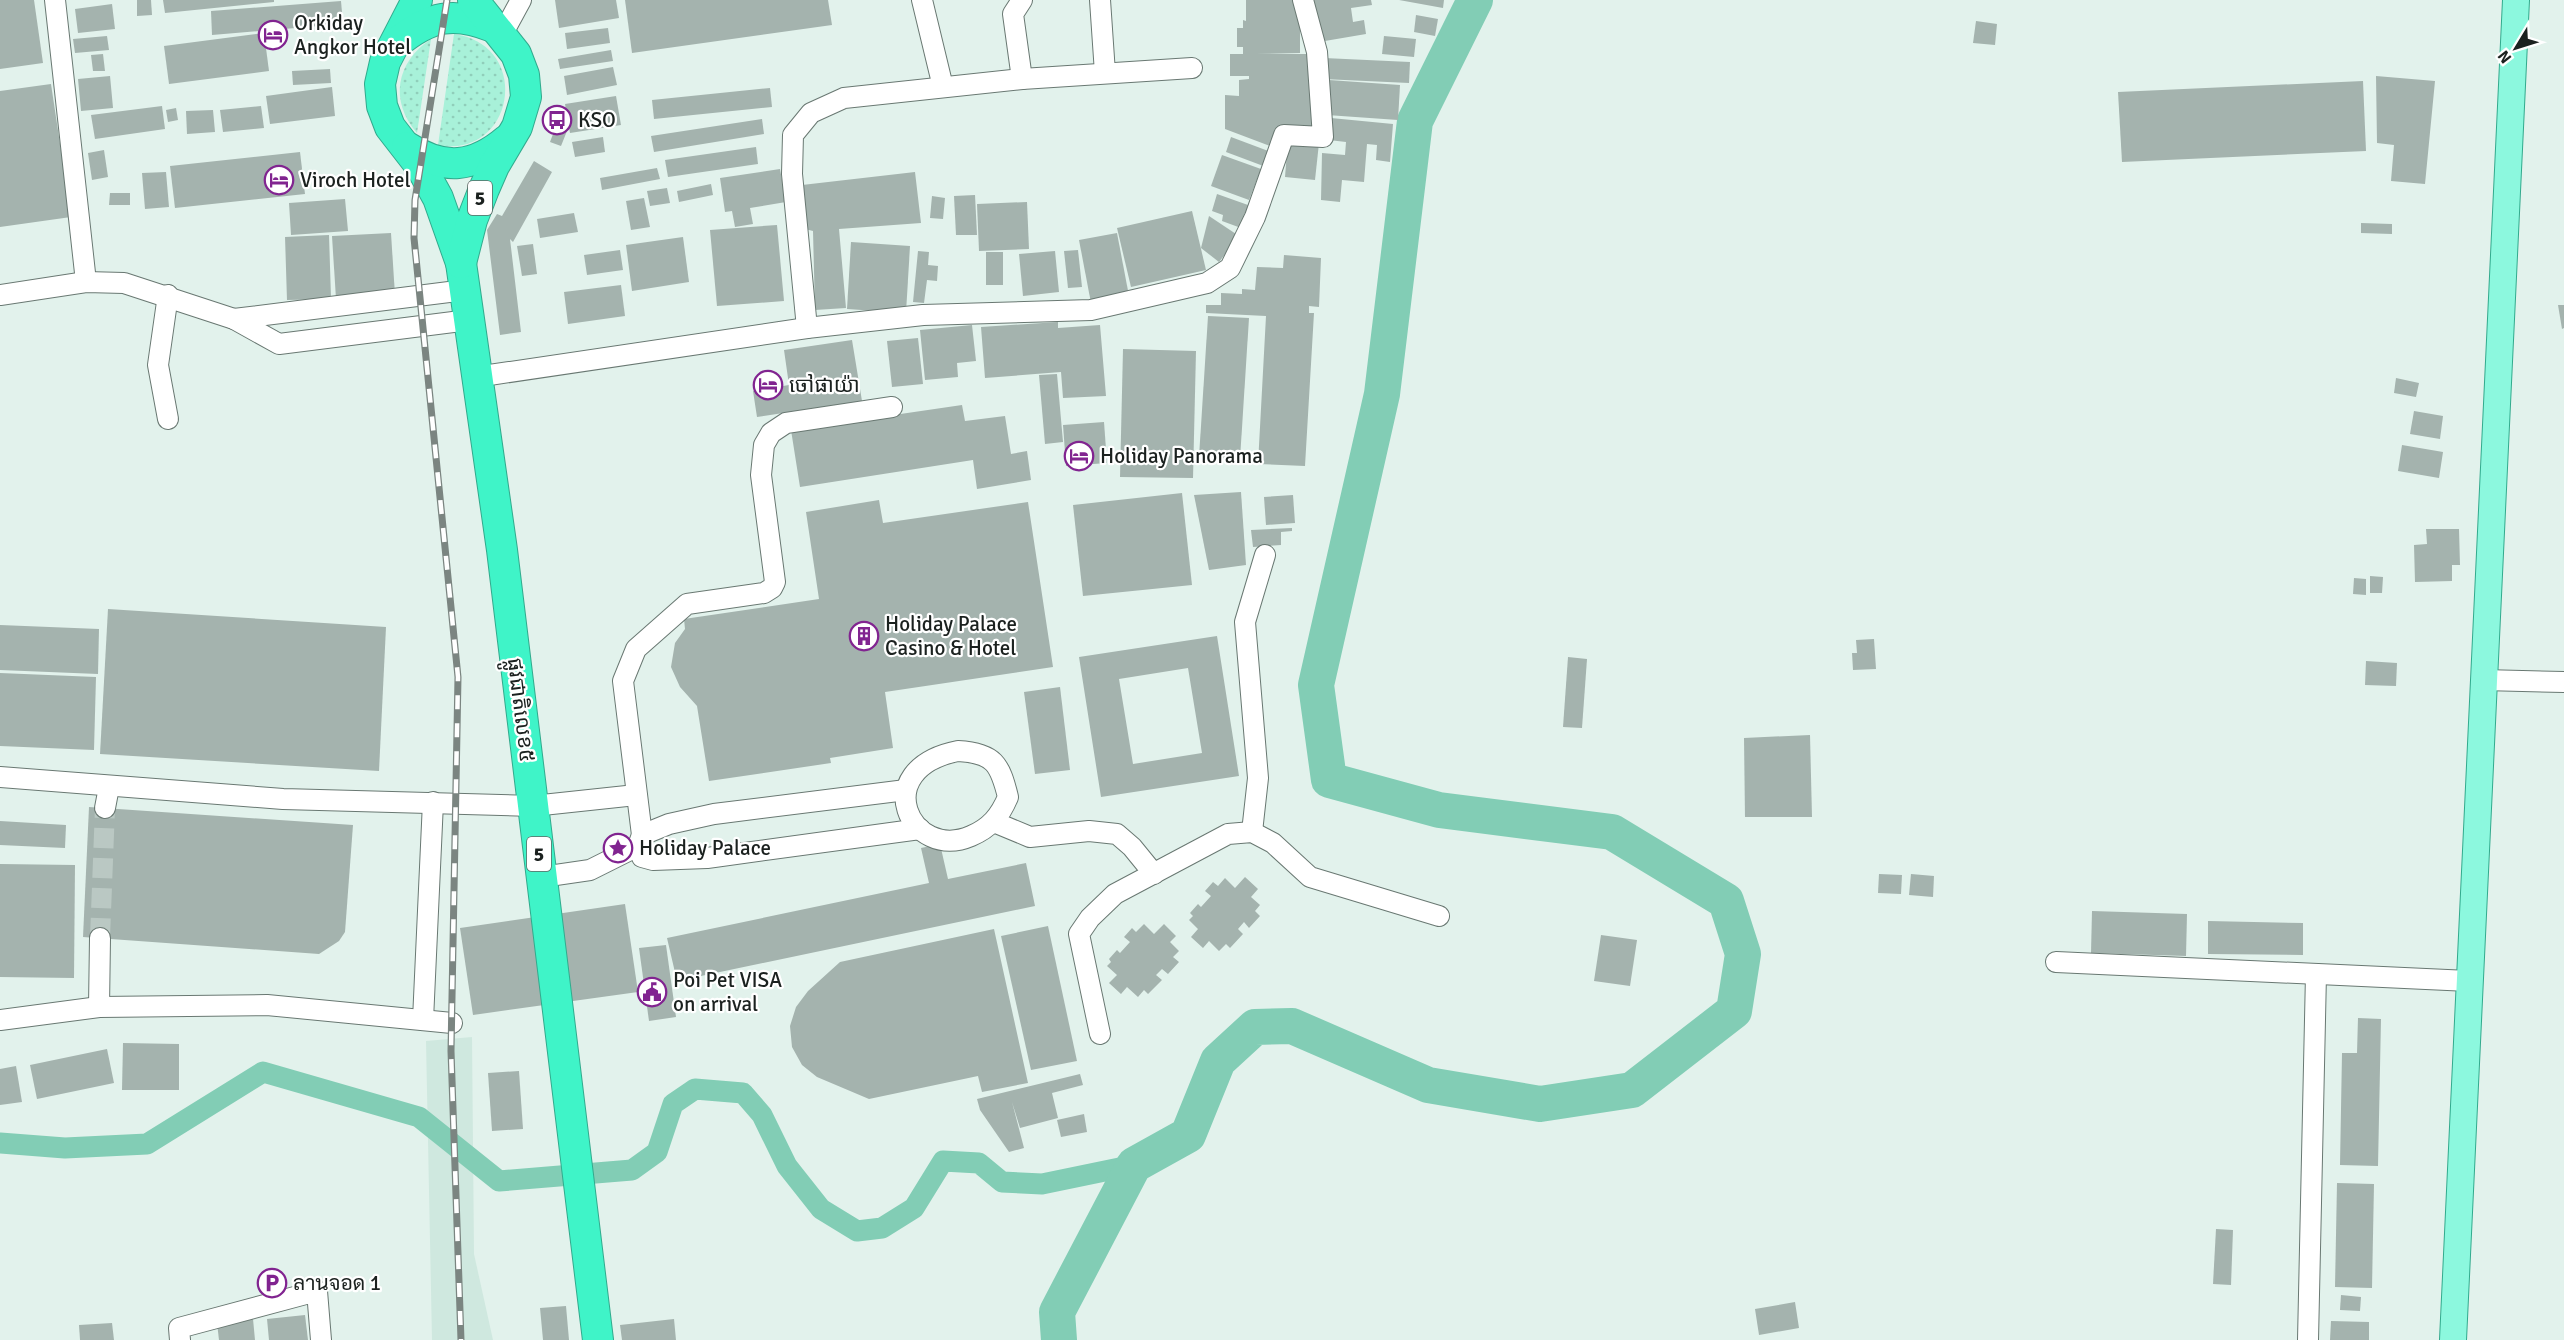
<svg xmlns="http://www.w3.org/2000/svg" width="2564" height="1340" font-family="Signika,'Noto Sans Khmer',Sarabun,sans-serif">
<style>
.built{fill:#cfe8df}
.grass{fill:url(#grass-dots)}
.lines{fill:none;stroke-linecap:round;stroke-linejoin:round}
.canal{stroke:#82cdb5;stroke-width:21}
.river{stroke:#82cdb5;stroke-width:36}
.building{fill:#a4b3ae;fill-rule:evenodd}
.minor-tunnel{stroke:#bac8c3;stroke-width:20;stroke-dasharray:20 10;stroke-linecap:butt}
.minor-casing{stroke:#697872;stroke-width:22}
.major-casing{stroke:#32aa8d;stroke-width:28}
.highway-casing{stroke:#32aa8d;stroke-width:32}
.minor{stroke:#fff;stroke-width:20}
.major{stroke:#8cf8de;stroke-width:26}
.highway{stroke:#3ff4c8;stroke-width:30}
.rail-casing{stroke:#7b8581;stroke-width:7}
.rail{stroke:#fff;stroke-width:4.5;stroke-dasharray:14;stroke-linecap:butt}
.labels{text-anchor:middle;stroke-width:4.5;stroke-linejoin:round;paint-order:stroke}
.shield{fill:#fff;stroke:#5f6462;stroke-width:1.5}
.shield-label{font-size:20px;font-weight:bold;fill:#1b211f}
.poi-label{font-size:21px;fill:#1b211f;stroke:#fff;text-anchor:start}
.street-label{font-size:21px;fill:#1b211f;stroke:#fff}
</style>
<defs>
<pattern id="grass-dots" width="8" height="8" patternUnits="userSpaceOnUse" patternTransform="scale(1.5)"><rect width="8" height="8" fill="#a8f1d9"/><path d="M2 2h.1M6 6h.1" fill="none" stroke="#90ceba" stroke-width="1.8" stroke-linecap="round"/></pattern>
</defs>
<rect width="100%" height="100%" fill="#e2f2ec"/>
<polygon class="built" points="472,1037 474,1254 493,1340 432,1340 426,1041"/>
<g class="grass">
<path d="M454,34c79,11 61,125 -16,111z"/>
<path d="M431,39l-14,94c-28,-32 -21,-71 14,-94z"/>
</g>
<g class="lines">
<polyline class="canal" points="0,1143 65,1148 147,1144 263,1072 419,1117 499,1181 632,1170 657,1152 673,1104 695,1089 743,1093 762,1115 787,1166 821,1209 857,1231 882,1228 914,1208 943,1161 979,1163 1002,1182 1042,1184 1134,1165"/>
<polyline class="river" points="1059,1340 1057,1312 1134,1165 1188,1135 1218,1061 1255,1027 1292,1026 1428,1085 1540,1104 1632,1090 1734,1011 1743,954 1726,901 1612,832 1439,810 1329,780 1316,685 1382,394 1415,121 1475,0"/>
</g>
<g class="building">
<polygon points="0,0 34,0 43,63 0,69"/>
<polygon points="137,0 151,0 152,15 137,16"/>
<polygon points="163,0 274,0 274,2 165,13"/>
<polygon points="555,0 616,0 619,18 559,28"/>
<polygon points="625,0 828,0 832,25 632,53"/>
<polygon points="1246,0 1300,0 1300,53 1256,54 1313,54 1313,129 1273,147 1225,129 1225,95 1239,96 1239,80 1249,79 1249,76 1230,76 1230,54 1243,54 1243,47 1237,47 1237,28 1243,28 1243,20 1246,21"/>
<polygon points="1312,0 1371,0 1372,5 1351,8 1353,22 1364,20 1366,34 1319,42"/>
<polygon points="1399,0 1444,0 1443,8"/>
<polygon points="341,1 343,24 212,35 211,11"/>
<polygon points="112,4 115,29 78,33 75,9"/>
<polygon points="1416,15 1438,19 1435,36 1414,32"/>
<polygon points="1976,21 1997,24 1995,45 1973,43"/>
<polygon points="608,28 610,43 567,49 565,33"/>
<polygon points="264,33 269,71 169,84 164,46"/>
<polygon points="107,36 109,50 75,53 73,39"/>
<polygon points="1384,36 1416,39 1414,57 1382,54"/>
<polygon points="611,50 613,61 560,69 558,59"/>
<polygon points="103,54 105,71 93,71 91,55"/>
<polygon points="1324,58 1410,62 1409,83 1323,79"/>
<polygon points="613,67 617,85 567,95 564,76"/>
<polygon points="330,69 331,83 293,85 292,71"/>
<polygon points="110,76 113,108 81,111 78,79"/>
<polygon points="2376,76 2435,81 2425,184 2391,181 2394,145 2377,143"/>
<polygon points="1329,80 1400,85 1398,120 1327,115"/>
<polygon points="2363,81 2366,151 2122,162 2118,92"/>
<polygon points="51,84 71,217 0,227 0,91"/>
<polygon points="332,87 335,116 270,124 266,96"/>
<polygon points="770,88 772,107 654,119 652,100"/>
<polygon points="616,96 621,125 570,133 565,104"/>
<polygon points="162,106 165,129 95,139 91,115"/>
<polygon points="261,106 264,128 223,132 220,110"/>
<polygon points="176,108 178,120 168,122 166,110"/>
<polygon points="213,110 215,132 187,134 186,111"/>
<polygon points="1331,118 1393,124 1390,162 1376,160 1377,145 1367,144 1364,182 1342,180 1340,202 1321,200 1322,153 1345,155 1346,142 1329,140"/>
<polygon points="762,119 764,134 654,152 651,136"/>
<polygon points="556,126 567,131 561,146 550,142"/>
<polygon points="603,137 605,152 575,157 572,142"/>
<polygon points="1231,137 1271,152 1266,167 1226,152"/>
<polygon points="1288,140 1319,143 1315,180 1285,177"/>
<polygon points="756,147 758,164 668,177 665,160"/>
<polygon points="104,150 108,177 92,180 88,153"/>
<polygon points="300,152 305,194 175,208 170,166"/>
<polygon points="1222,155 1261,169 1249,200 1211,186"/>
<polygon points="534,161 552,172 513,242 510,239 521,332 500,335 487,230 497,214 502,216"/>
<polygon points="657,168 660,179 602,190 600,178"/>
<polygon points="780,169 786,202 750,208 753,224 735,227 732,211 725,212 720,178"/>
<polygon points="166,172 169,207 145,209 142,173"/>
<polygon points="915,172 921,223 839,229 846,308 815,310 813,231 805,229 802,185"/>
<polygon points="711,184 713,195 679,202 677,191"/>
<polygon points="667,188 670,203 650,206 647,191"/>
<polygon points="110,193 130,193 130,205 109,205"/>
<polygon points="1217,194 1248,205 1241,228 1222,221 1223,215 1212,211"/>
<polygon points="975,195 977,235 956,235 954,196"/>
<polygon points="932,196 945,198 943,219 930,218"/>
<polygon points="644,198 650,227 631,230 626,201"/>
<polygon points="345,199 348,231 291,235 289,203"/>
<polygon points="1027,202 1029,249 979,251 977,204"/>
<polygon points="1192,211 1206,270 1131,287 1117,228"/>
<polygon points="574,213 578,232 540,238 537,219"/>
<polygon points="1209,216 1239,236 1219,262 1201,248"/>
<polygon points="2361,223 2392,224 2392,234 2361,233"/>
<polygon points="777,225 784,301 717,306 710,230"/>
<polygon points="391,233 395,295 336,299 332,236"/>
<polygon points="1117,233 1129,296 1091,303 1079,240"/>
<polygon points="329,235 331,299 287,300 285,237"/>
<polygon points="683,237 689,282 632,291 626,245"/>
<polygon points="851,242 910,246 906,313 847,309"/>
<polygon points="533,244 537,274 522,276 517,246"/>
<polygon points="620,250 623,270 587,275 584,255"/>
<polygon points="1078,250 1082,287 1068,288 1064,251"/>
<polygon points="918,251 929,252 928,265 938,266 937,281 927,280 924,303 913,302"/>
<polygon points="1055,251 1059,292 1023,296 1019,254"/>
<rect x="986" y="252" width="17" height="33"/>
<polygon points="1284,255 1321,258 1319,307 1309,306 1309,313 1314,313 1305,466 1258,464 1266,316 1206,313 1206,305 1221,305 1221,293 1242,294 1242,289 1255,290 1257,267 1283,268"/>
<polygon points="621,285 625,316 568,324 564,292"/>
<polygon points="2558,305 2564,305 2564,328 2562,329"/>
<polygon points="1208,316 1249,318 1240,459 1199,457"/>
<polygon points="1058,322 1058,328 1100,325 1106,396 1063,398 1061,372 985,378 981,327"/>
<polygon points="972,325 976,361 957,363 958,377 925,380 920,330"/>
<polygon points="918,338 923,384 892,387 887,341"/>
<polygon points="852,340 862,401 757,417 753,391 789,385 784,350"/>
<polygon points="1123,349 1196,351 1193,478 1120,477"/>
<polygon points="1057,374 1063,442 1045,444 1039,375"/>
<polygon points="2396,378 2419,383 2416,397 2394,393"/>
<polygon points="962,405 965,421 1005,416 1011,454 1027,451 1031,480 977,489 973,460 800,487 791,430"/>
<polygon points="2414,411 2443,416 2440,439 2410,434"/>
<polygon points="1104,422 1107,463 1066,466 1063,425"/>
<polygon points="2402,445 2443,452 2439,478 2398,471"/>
<polygon points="1241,492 1246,565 1209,570 1194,495"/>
<polygon points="1182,493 1192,585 1083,596 1073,505"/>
<polygon points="1293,495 1295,523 1266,525 1264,497"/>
<polygon points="879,500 883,523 1028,502 1053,667 885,692 893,748 830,758 831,763 709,781 697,706 680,687 671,667 675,643 685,629 684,619 819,599 806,512"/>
<polygon points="1292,528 1292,531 1281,532 1281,545 1253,547 1251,530"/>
<polygon points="2426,529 2459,529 2460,565 2452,565 2452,581 2415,582 2414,545 2427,544"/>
<polygon points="2370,576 2383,577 2382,593 2370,593"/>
<polygon points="2354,578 2366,579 2366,595 2353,594"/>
<polygon points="108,609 386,627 379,771 100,754"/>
<polygon points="0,625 99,629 98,674 0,670"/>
<path d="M1217,636l22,140 -138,21 -22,-140zM1188,668l14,85 -69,11 -14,-85z"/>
<polygon points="1874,639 1876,669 1853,670 1852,653 1857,653 1856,640"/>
<polygon points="1568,657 1587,659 1582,728 1563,727"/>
<polygon points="2366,661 2397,663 2396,686 2365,685"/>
<polygon points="0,673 96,677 94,750 0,746"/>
<polygon points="1060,687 1070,770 1035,774 1024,692"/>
<polygon points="1810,735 1812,817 1745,817 1744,738"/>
<polygon points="89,807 353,825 345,932 339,941 319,954 83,937"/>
<polygon points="0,821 66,825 65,848 0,845"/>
<polygon points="940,844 948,879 1026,863 1035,906 677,981 667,938 929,883 921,848"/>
<polygon points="0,864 75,865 74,978 0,977"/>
<polygon points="1879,874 1902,875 1901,894 1878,893"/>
<polygon points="1911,874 1934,876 1933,897 1909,895"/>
<polygon points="1245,877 1258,889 1251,897 1260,905 1255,911 1260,916 1249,928 1244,922 1238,929 1243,934 1230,948 1226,944 1219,951 1209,941 1203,948 1191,937 1198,929 1189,920 1193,916 1190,913 1198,904 1201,907 1211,896 1205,891 1213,882 1218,886 1225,878 1235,888"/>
<polygon points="625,904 638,992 473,1015 460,928"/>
<polygon points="2092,911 2187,914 2186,956 2091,953"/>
<polygon points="2208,921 2303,923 2303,955 2208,954"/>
<polygon points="1144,924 1154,934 1164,924 1176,936 1170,942 1179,951 1173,957 1179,962 1168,974 1162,969 1156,975 1162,980 1148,994 1144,990 1138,997 1127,987 1121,994 1109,983 1117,975 1107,966 1111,962 1109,959 1117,950 1120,953 1130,942 1124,937 1132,928 1136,932"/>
<polygon points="1048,926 1077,1061 1031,1070 1001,936"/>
<polygon points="994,929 1028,1083 982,1092 978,1076 869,1099 817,1077 802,1065 792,1047 790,1026 796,1007 808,991 840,962"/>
<polygon points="1601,935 1637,940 1630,986 1594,981"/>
<polygon points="666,945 676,1017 649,1021 639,948"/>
<polygon points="2358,1018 2381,1019 2378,1166 2340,1165 2342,1053 2357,1053"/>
<polygon points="123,1043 179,1044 179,1090 122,1090"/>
<polygon points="107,1049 114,1083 37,1099 30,1065"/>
<polygon points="16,1066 22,1102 0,1105 0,1069"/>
<polygon points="519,1071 523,1129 492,1131 488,1073"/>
<polygon points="1080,1074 1083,1085 1052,1093 1058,1118 1020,1128 1012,1102 1024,1148 1009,1152 980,1110 977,1099"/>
<polygon points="1084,1114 1087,1132 1061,1137 1057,1120"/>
<polygon points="2337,1183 2374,1184 2372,1288 2335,1287"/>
<polygon points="2216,1229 2233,1230 2231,1285 2213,1284"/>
<polygon points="2341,1295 2361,1297 2360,1311 2340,1310"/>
<polygon points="1795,1302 1799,1328 1759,1335 1755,1309"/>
<polygon points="566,1306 569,1340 543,1340 540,1308"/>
<polygon points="305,1315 308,1340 269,1340 267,1319"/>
<polygon points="253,1319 255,1340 219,1340 217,1323"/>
<polygon points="674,1319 676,1340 622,1340 620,1325"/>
<polygon points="2331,1321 2369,1322 2369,1340 2330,1340"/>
<polygon points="112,1323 114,1340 80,1340 79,1325"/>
</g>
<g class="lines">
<polyline class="minor-tunnel" points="100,938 105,808"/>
<g class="minor-casing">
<g id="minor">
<polyline points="55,0 86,282"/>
<polyline points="922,0 943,87"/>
<polyline points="1022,0 1013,14 1022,79"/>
<polyline points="1100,0 1105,73"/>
<polyline points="502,35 521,0"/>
<polyline points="0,295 86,282 124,283 234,319 279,344 469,320"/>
<polyline points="168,295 158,365 168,419"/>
<polyline points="234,319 465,290"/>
<polyline points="807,328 792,174 793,135 811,113 844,98 1022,79 1192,68"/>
<polyline points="476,377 807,328 923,315 1091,310 1207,283 1230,268 1255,217 1284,135 1323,137 1317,52 1303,0"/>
<polyline points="2483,680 2564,682"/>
<path d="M958,751c36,2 42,13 50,46 -8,19 -18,31 -37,39 -61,26 -104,-67 -13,-85z"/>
<polyline points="0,777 283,799 533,806 636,795"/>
<polyline points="906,790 714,814 669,824 642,835 638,846 642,857 653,860 707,858 920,829"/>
<polyline points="105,808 109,787"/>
<polyline points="994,822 1030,837 1089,831 1117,834 1132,847 1154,874"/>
<polyline points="1252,832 1258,778 1245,622 1265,555"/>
<polyline points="642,835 623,681 636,649 687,604 764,593 772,588 775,582 761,475 764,445 771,433 786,423 892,407"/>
<polyline points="542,877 590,870 638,846"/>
<polyline points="2056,962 2469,981"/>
<polyline points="99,1007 100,938"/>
<polyline points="0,1020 99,1007 267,1005 452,1023"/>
<polyline points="423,1020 433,802"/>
<polyline points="1100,1034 1079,934 1090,918 1115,894 1228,834 1252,832 1273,843 1310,877 1439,916"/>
<polyline points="180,1340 179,1328 317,1291 321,1340"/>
<polyline points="2308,1340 2316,974"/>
</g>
</g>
<g class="major-casing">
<polyline id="major" points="2453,1340 2516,0"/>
</g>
<g class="highway-casing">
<g id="highway">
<polyline points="417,0 385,62 380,84 382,106 390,127 421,167 438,198 461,263 502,550 598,1340"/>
<path d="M398,42c32,-26 56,-31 95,-15"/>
<path d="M407,147c37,24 67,21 100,-7"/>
<polyline points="461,263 472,220 484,189 494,166 517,127 526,97 524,75 516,54 473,0"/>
</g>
</g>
<use href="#minor" class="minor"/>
<use href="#major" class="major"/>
<use href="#highway" class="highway"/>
<g class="rail-casing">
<polyline id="rail" points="447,0 415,200 414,238 458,677 451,1051 461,1340"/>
</g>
<use href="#rail" class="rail"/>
</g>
<defs>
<g id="hotel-ring" transform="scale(1.5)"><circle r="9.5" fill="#fff" stroke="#812490" stroke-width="1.5"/><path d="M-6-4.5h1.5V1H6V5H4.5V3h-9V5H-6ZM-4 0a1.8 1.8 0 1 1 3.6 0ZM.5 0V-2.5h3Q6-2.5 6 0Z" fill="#812490"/></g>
<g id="bus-ring" transform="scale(1.5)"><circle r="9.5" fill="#fff" stroke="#812490" stroke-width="1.5"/><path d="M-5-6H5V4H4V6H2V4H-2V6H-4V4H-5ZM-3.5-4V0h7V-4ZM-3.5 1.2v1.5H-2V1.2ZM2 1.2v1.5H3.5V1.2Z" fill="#812490"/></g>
<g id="building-ring" transform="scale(1.5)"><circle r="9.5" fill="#fff" stroke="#812490" stroke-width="1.5"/><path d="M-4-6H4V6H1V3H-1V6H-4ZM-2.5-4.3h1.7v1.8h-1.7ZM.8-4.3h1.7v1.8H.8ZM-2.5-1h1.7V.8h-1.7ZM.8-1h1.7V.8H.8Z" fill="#812490"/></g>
<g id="sight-ring" transform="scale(1.5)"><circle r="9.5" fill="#fff" stroke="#812490" stroke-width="1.5"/><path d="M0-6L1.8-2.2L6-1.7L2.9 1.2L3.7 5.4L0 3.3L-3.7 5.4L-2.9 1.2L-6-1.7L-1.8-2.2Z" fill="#812490"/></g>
<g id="civic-ring" transform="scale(1.5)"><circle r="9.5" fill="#fff" stroke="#812490" stroke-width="1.5"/><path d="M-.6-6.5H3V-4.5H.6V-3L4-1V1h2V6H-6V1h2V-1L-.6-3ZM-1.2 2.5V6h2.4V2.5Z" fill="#812490"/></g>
<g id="parking-ring" transform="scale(1.5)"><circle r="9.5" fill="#fff" stroke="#812490" stroke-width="1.5"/><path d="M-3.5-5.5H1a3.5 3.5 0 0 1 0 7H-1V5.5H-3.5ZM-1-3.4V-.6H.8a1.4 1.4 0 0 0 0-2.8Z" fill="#812490"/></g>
</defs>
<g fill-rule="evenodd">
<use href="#hotel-ring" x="273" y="35"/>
<use href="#bus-ring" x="557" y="120"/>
<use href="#hotel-ring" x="279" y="180"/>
<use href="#hotel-ring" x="768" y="385"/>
<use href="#hotel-ring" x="1079" y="456"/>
<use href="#building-ring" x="864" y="636"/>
<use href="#sight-ring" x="618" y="848"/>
<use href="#civic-ring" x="652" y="992"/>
<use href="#parking-ring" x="272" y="1283"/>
</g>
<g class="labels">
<g class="shield">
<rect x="468" y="181" width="24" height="34" rx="4.5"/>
<rect x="527" y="837" width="24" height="34" rx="4.5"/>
</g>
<g class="shield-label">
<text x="480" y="205">5</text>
<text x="539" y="861">5</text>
</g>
<g class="poi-label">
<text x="294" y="30">Orkiday<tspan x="294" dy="24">Angkor Hotel</tspan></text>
<text x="578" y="127">KSO</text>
<text x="300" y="187">Viroch Hotel</text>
<text x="789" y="392">ចៅផាយ៉ា</text>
<text x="1100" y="463">Holiday Panorama</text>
<text x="885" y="631">Holiday Palace<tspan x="885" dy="24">Casino &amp; Hotel</tspan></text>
<text x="639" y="855">Holiday Palace</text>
<text x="673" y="987">Poi Pet VISA<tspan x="673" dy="24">on arrival</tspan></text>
<text x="293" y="1290">ลานจอด 1</text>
</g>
<g class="street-label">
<text transform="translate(521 710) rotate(83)" y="7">ផ្លូវជាតិលេខ៥</text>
</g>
</g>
<g transform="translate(2516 48) rotate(232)" stroke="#ffffff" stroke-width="4.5" paint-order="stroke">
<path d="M0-4.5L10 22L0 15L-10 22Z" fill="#1b211f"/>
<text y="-9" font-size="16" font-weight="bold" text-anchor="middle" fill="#1b211f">N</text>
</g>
</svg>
